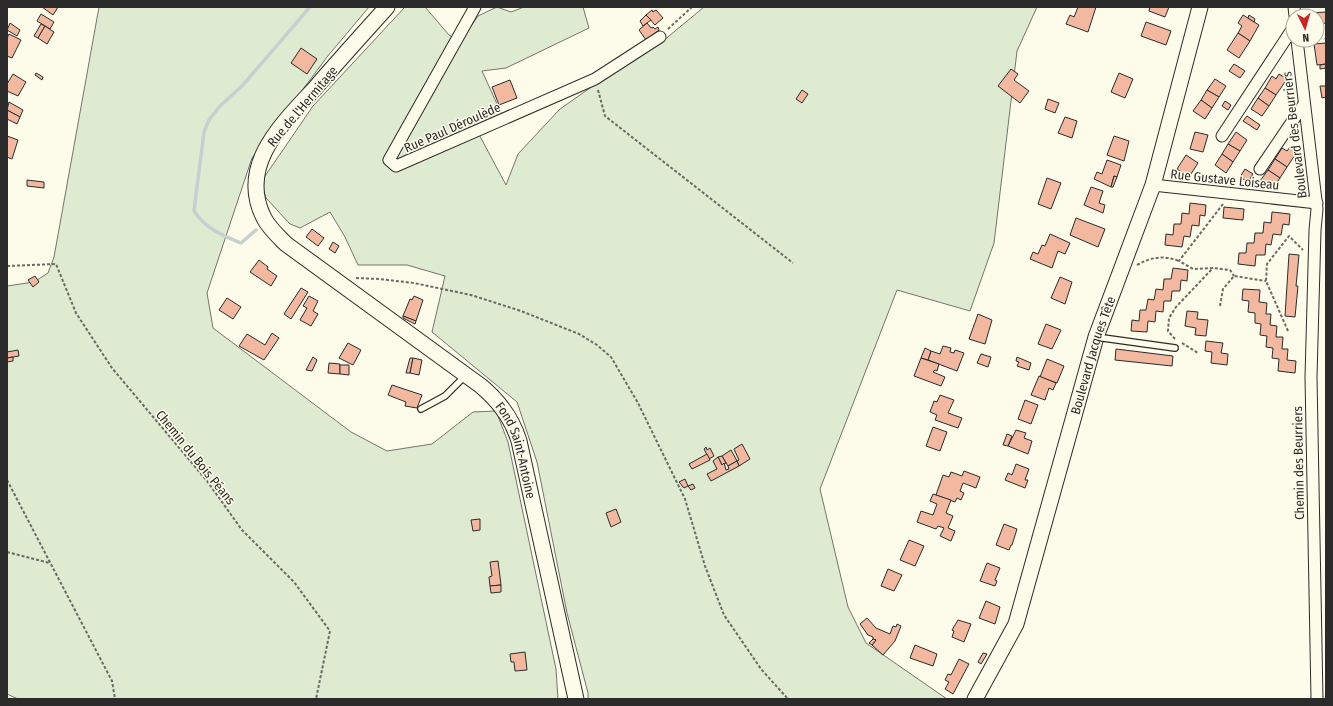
<svg xmlns="http://www.w3.org/2000/svg" width="1333" height="706" font-family="'Fira Sans Condensed',sans-serif">
<style>
.green{fill:#deebd1;stroke:#74746e}
.lines{fill:none;stroke-linecap:round;stroke-linejoin:round}
.stream{stroke:#c7d0d0;stroke-width:3.5}
.building{fill:#f2b8a0;stroke:#2b2b2b}
.lane-casing{stroke:#2b2b2b;stroke-width:8}
.street-casing{stroke:#2b2b2b;stroke-width:13}
.secondary-casing{stroke:#2b2b2b;stroke-width:17}
.path{stroke:#6a6964;stroke-width:2;stroke-dasharray:3 2;stroke-linecap:butt}
.lane{stroke:#fdfbea;stroke-width:5.5}
.street{stroke:#fdfbea;stroke-width:11}
.secondary{stroke:#fdfbea;stroke-width:15}
.labels{text-anchor:middle;stroke-width:3;stroke-linejoin:round;paint-order:stroke}
.street-label{font-size:13px;fill:#2b2b2b;stroke:#fdfbea}
</style>
<rect width="100%" height="100%" fill="#fdfbea"/>
<g class="green">
<polygon points="99,7 369,7 327,57 252,158 207,293 213,328 351,432 387,451 432,444 473,412 496,411 508,442 556,669 558,699 18,699 7,694 7,286 34,282 48,273 54,257"/>
<polygon points="405,7 425,7 449,35 460,42 478,16 497,7 511,12 524,7 583,7 589,28 506,68 482,71 502,115 475,127 506,185 518,154 560,109 600,81 663,41 704,7 1037,7 1017,51 994,243 970,311 897,290 820,489 848,607 866,643 947,699 588,699 588,693 567,613 537,462 517,402 432,332 445,276 407,265 358,265 345,237 330,212 300,228 290,224 266,198 261,182 313,106"/>
</g>
<g class="lines">
<path class="stream" d="M256,230l-15,13c-19,-8 -35,-14 -47,-32l10,-79 5,-12 10,-13 23,-21 68,-79"/>
</g>
<g class="building">
<polygon points="42,7 58,7 53,15"/>
<polygon points="1078,7 1096,7 1088,32 1066,24 1070,15 1074,17"/>
<polygon points="1150,7 1169,7 1165,17 1149,11"/>
<polygon points="652,10 653,12 656,10 663,18 655,25 646,15"/>
<polygon points="1326,12 1326,23 1317,24 1317,16 1310,16 1310,13"/>
<polygon points="41,14 54,22 50,29 37,21"/>
<polygon points="646,15 651,20 643,26 640,21"/>
<polygon points="1243,15 1259,25 1250,41 1238,33 1242,26 1238,23"/>
<polygon points="1249,15 1255,19 1254,22 1248,18"/>
<polygon points="1146,22 1171,31 1166,45 1141,36"/>
<polygon points="10,23 20,30 17,36 7,30"/>
<polygon points="647,23 651,28 653,27 655,29 658,27 659,30 646,40 639,30"/>
<polygon points="41,24 45,26 38,38 34,36"/>
<polygon points="45,26 54,32 47,44 38,38"/>
<polygon points="1238,33 1250,41 1239,58 1227,50"/>
<polygon points="9,34 21,40 12,58 7,56 7,38"/>
<polygon points="1325,38 1326,38 1326,64 1317,65 1314,44 1326,43"/>
<polygon points="301,48 317,59 307,74 291,63"/>
<polygon points="1234,64 1245,71 1240,78 1229,71"/>
<polygon points="1326,64 1326,68 1320,69 1320,65"/>
<polygon points="1011,69 1018,74 1014,80 1029,91 1020,103 998,86"/>
<polygon points="36,73 43,77 42,80 35,75"/>
<polygon points="1119,73 1133,79 1125,98 1111,92"/>
<polygon points="13,74 26,82 18,96 7,91 7,84"/>
<polygon points="1279,74 1287,79 1276,95 1265,88 1272,76 1276,79"/>
<polygon points="1215,79 1226,86 1219,97 1207,90"/>
<polygon points="510,80 517,98 499,105 492,87"/>
<polygon points="1320,86 1326,86 1326,97 1322,98"/>
<polygon points="1265,88 1276,95 1269,106 1258,98"/>
<polygon points="802,90 808,94 802,103 796,99"/>
<polygon points="1207,90 1219,97 1212,108 1201,100"/>
<polygon points="1258,98 1269,106 1262,116 1251,109"/>
<polygon points="1048,99 1059,103 1055,113 1045,109"/>
<polygon points="1201,100 1212,108 1205,119 1193,111"/>
<polygon points="1225,101 1231,105 1228,110 1222,106"/>
<polygon points="9,102 23,110 20,117 7,110"/>
<polygon points="7,110 20,117 17,124 7,119"/>
<polygon points="1247,116 1260,125 1257,130 1243,121"/>
<polygon points="1065,117 1077,121 1072,138 1058,133"/>
<polygon points="1195,132 1208,135 1203,152 1190,149"/>
<polygon points="1236,132 1247,140 1240,151 1228,144"/>
<polygon points="7,136 18,140 12,159 7,157"/>
<polygon points="1114,136 1129,141 1124,161 1107,155"/>
<polygon points="1228,144 1240,151 1233,162 1222,154"/>
<polygon points="1290,147 1297,152 1287,167 1275,159 1282,148 1287,151"/>
<polygon points="1222,154 1233,162 1226,173 1215,165"/>
<polygon points="1186,155 1198,163 1189,177 1177,169"/>
<polygon points="1275,159 1287,167 1280,178 1268,170"/>
<polygon points="1107,160 1121,165 1117,177 1114,176 1111,187 1094,179 1097,172 1102,174"/>
<polygon points="1245,169 1253,174 1248,182 1240,177"/>
<polygon points="1268,170 1280,178 1272,189 1260,181"/>
<polygon points="1114,176 1117,177 1113,187 1111,187"/>
<polygon points="1047,178 1061,183 1051,209 1038,204"/>
<polygon points="27,180 44,182 44,188 27,186"/>
<polygon points="1091,187 1103,191 1099,203 1105,205 1103,213 1084,205"/>
<polygon points="1190,203 1206,205 1205,216 1200,215 1199,226 1192,225 1190,237 1184,236 1182,247 1165,245 1166,234 1173,235 1174,224 1181,224 1182,213 1189,214"/>
<polygon points="1224,207 1244,209 1243,220 1223,218"/>
<polygon points="1272,212 1290,214 1289,225 1283,224 1281,235 1273,234 1271,245 1266,244 1265,255 1256,255 1255,266 1238,264 1239,253 1246,253 1247,243 1254,243 1255,233 1263,233 1264,222 1271,223"/>
<polygon points="1076,218 1105,229 1098,247 1070,235"/>
<polygon points="312,229 324,238 318,246 306,237"/>
<polygon points="1050,234 1070,243 1065,254 1058,251 1052,268 1030,259 1033,252 1038,254 1042,245 1045,246"/>
<polygon points="333,242 339,246 335,253 329,249"/>
<polygon points="1289,254 1299,255 1296,286 1298,286 1295,317 1285,316"/>
<polygon points="259,260 268,267 267,269 277,276 271,286 250,272"/>
<polygon points="1173,268 1188,270 1187,281 1181,280 1180,291 1172,291 1171,301 1164,301 1163,312 1156,311 1155,322 1148,321 1147,332 1131,331 1132,320 1139,321 1140,310 1146,310 1148,299 1154,300 1156,289 1163,290 1164,279 1171,279"/>
<polygon points="35,276 39,282 33,287 28,280"/>
<polygon points="1060,277 1072,282 1065,304 1051,298"/>
<polygon points="301,288 308,292 291,319 284,314"/>
<polygon points="1243,289 1260,290 1259,302 1267,303 1266,314 1271,314 1270,325 1277,326 1276,337 1283,337 1282,349 1288,349 1287,360 1296,361 1295,373 1278,371 1279,359 1272,358 1273,348 1266,347 1267,336 1260,335 1261,324 1255,323 1255,313 1248,312 1249,301 1242,300"/>
<polygon points="309,296 318,301 313,311 318,314 311,326 300,320 307,308 303,306"/>
<polygon points="414,296 423,300 416,321 403,316 410,299 412,300"/>
<polygon points="227,298 241,307 233,319 219,310"/>
<polygon points="1187,311 1198,312 1197,319 1208,320 1206,336 1195,335 1196,328 1185,326"/>
<polygon points="978,314 992,320 985,344 969,339"/>
<polygon points="403,316 416,321 415,324 403,318"/>
<polygon points="1046,324 1061,330 1052,349 1038,344"/>
<polygon points="272,333 279,338 264,360 239,346 247,334 265,345"/>
<polygon points="1206,341 1223,343 1221,353 1228,354 1227,365 1211,363 1212,352 1205,351"/>
<polygon points="348,343 361,350 353,365 339,358"/>
<polygon points="943,346 951,348 950,352 954,353 955,350 964,353 957,371 928,360 931,351 940,354"/>
<polygon points="925,348 931,351 928,360 921,358"/>
<polygon points="1116,349 1173,356 1172,366 1115,360"/>
<polygon points="18,350 19,356 7,358 7,352"/>
<polygon points="981,354 991,357 988,367 977,363"/>
<polygon points="13,357 13,361 7,362 7,358"/>
<polygon points="313,357 317,360 312,371 306,370"/>
<polygon points="1017,357 1031,363 1029,370 1017,366 1019,362 1016,361"/>
<polygon points="410,358 413,358 410,373 406,373"/>
<polygon points="413,358 422,360 419,375 410,373"/>
<polygon points="921,358 939,364 937,371 935,370 933,372 945,377 941,386 914,376"/>
<polygon points="1047,359 1064,366 1057,383 1040,377"/>
<polygon points="329,363 340,364 340,374 328,373"/>
<polygon points="340,365 349,365 349,375 340,374"/>
<polygon points="1039,376 1056,383 1053,390 1049,388 1045,400 1031,395"/>
<polygon points="392,385 422,395 417,408 405,406 406,402 388,395"/>
<polygon points="940,395 954,400 948,413 962,418 958,428 935,420 937,415 930,412 934,401 937,402"/>
<polygon points="1025,400 1038,405 1031,424 1018,419"/>
<polygon points="933,427 947,432 940,451 926,446"/>
<polygon points="1016,430 1026,433 1024,438 1032,441 1028,454 1008,446"/>
<polygon points="1007,434 1012,436 1008,446 1003,445"/>
<polygon points="742,444 750,459 739,466 737,461 739,460 734,449"/>
<polygon points="706,447 707,450 710,448 714,456 709,459 704,449"/>
<polygon points="731,450 737,461 728,466 722,456"/>
<polygon points="707,454 710,460 692,469 689,464"/>
<polygon points="722,456 726,463 722,465 718,457"/>
<polygon points="718,457 722,465 724,463 726,470 729,469 728,466 737,461 739,466 711,481 707,474 717,469 713,461"/>
<polygon points="1016,464 1029,469 1025,480 1028,480 1025,488 1005,480 1008,473 1012,475"/>
<polygon points="964,471 980,477 976,488 963,483 960,491 964,493 961,500 957,498 955,502 936,495 943,475 949,477 951,472 962,476"/>
<polygon points="685,479 688,486 684,488 679,482"/>
<polygon points="693,484 695,488 691,490 688,486"/>
<polygon points="933,494 951,500 946,513 953,516 948,528 955,531 951,541 940,536 944,528 938,526 936,529 917,522 921,511 933,515 937,504 930,501"/>
<polygon points="616,509 621,522 611,527 606,513"/>
<polygon points="480,519 480,530 473,531 471,520"/>
<polygon points="1004,524 1017,529 1012,545 1011,545 1009,550 996,545"/>
<polygon points="909,540 924,546 915,566 900,560"/>
<polygon points="498,561 501,585 490,586 489,577 492,576 490,562"/>
<polygon points="987,563 1000,568 995,580 997,581 995,586 980,581"/>
<polygon points="888,569 902,575 894,591 881,586"/>
<polygon points="501,585 501,592 491,593 490,586"/>
<polygon points="986,601 1000,607 995,624 979,618"/>
<polygon points="867,618 876,628 890,634 893,626 896,627 897,624 901,626 895,641 883,655 872,645 876,640 873,639 873,637 868,635 860,624"/>
<polygon points="958,620 971,624 964,642 952,637 954,631 952,630"/>
<polygon points="873,639 876,640 872,645 869,643"/>
<polygon points="915,645 937,654 933,666 910,658"/>
<polygon points="525,652 527,670 515,671 514,662 511,662 510,654"/>
<polygon points="983,653 987,654 981,664 978,662"/>
<polygon points="959,659 969,664 953,694 945,689 949,682 945,680 948,674 951,675"/>
</g>
<g class="lines">
<g class="lane-casing">
<g id="lane">
<polyline points="1096,337 1175,348"/>
<polyline points="421,409 445,396 465,376"/>
</g>
</g>
<g class="street-casing">
<g id="street">
<polyline points="475,7 389,160 396,166 595,79 660,37"/>
<polyline points="1294,7 1295,16"/>
<polyline points="1297,40 1317,209 1315,230 1311,377 1317,699"/>
<polyline points="1222,136 1293,28"/>
<polyline points="1260,169 1304,104"/>
<polyline points="1153,185 1317,203"/>
</g>
</g>
<g class="secondary-casing">
<g id="secondary">
<path id="s1" d="M387,7c-24,27 -48,53 -71,80 -33,36 -79,78 -52,131 5,10 14,18 22,26l195,142c18,15 31,32 38,55l57,258"/>
<path id="s2" d="M975,699l41,-75 80,-287 57,-152 47,-178"/>
</g>
</g>
<g class="path">
<polyline points="668,29 692,7"/>
<polyline points="598,90 605,116 793,263"/>
<polyline points="1223,204 1179,261 1193,269 1213,268 1230,270 1234,276"/>
<path d="M1137,265c14,-8 27,-10 42,-4"/>
<polyline points="7,266 56,264 76,313 112,368 207,481 242,530 294,582 330,631 316,699"/>
<polyline points="356,278 379,279 414,283 471,295 521,311 579,334 597,345 611,357 638,403 685,499 705,566 724,615 761,669 788,699"/>
<polyline points="1220,306 1223,289 1234,276 1266,281"/>
<polyline points="1288,331 1266,281 1267,264 1289,236 1303,250"/>
<polyline points="1175,339 1168,331 1169,318 1176,307 1213,268"/>
<polyline points="1182,343 1198,353"/>
<polyline points="7,480 112,681 115,699"/>
<polyline points="7,552 50,563"/>
</g>
<use href="#lane" class="lane"/>
<use href="#street" class="street"/>
<use href="#secondary" class="secondary"/>
</g>
<g class="labels">
<g class="street-label">
<text transform="translate(302 106) rotate(-50)" y="5">Rue de l'Hermitage</text>
<text transform="translate(452 127) rotate(-24)" y="5">Rue Paul Déroulède</text>
<text transform="translate(1294 135) rotate(-97)" y="5">Boulevard des Beurriers</text>
<text transform="translate(1225 179) rotate(6)" y="5">Rue Gustave Loiseau</text>
<text dy="5" stroke="none"><textPath href="#s2" startOffset="365">Boulevard Jacques Tête</textPath></text>
<text dy="5" stroke="none"><textPath href="#s1" startOffset="610">Fond Saint-Antoine</textPath></text>
<text transform="translate(196 457) rotate(51)" y="5">Chemin du Bois Péans</text>
<text transform="translate(1298 463) rotate(-91)" y="5">Chemin des Beurriers</text>
</g>
</g>
<rect width="1333" height="706" fill="none" stroke="#2b2b2b" stroke-width="16"/>
<g transform="translate(1305 28) rotate(175)"><circle r="19" fill="#fdfbea" stroke="#a9a89e"/>
<path d="M0-3L7 15L0 10L-7 15Z" fill="#c62828"/>
<text y="-6" font-size="11" font-weight="bold" text-anchor="middle" fill="#2b2b2b">N</text>
</g>
</svg>
